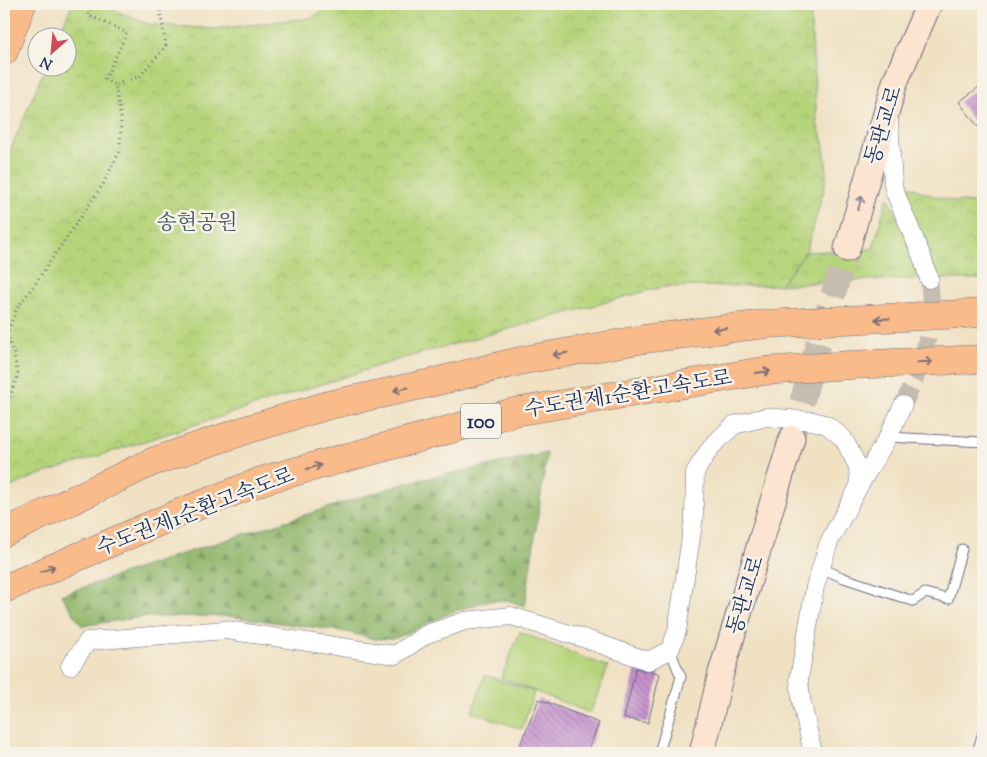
<svg xmlns="http://www.w3.org/2000/svg" width="987" height="757" font-family="'Sorts Mill Goudy','Noto Serif KR',serif">
<style>
.grass{fill:url(#grass-tufts);stroke:#68826c}
.forest{fill:url(#forest-firs);stroke:#567264}
.park{fill:url(#park-crowns);stroke:#68826c}
.garden{fill:#b6d47a;stroke:#68826c}
.building{fill:url(#building-back-hatch)}
.lines{fill:none;stroke-linecap:round;stroke-linejoin:round}
.minor-tunnel{stroke:#c5bdaf;stroke-width:18;stroke-dasharray:18 9;stroke-linecap:butt}
.secondary-tunnel{stroke:#c5bdaf;stroke-width:25;stroke-dasharray:25 12;stroke-linecap:butt}
.service-casing{stroke:#666d81;stroke-width:11}
.minor-casing{stroke:#666d81;stroke-width:19}
.secondary-casing{stroke:#666d81;stroke-width:27}
.trunk-casing{stroke:#666d81;stroke-width:29}
.motorway-casing{stroke:#666d81;stroke-width:29}
.path{stroke:#666d81;stroke-width:3;stroke-dasharray:1 4;stroke-linecap:butt}
.service{stroke:#fff;stroke-width:9}
.minor{stroke:#fff;stroke-width:18}
.secondary{stroke:#fde4d1;stroke-width:25}
.trunk{stroke:#fabb8b;stroke-width:28}
.motorway{stroke:#fabb8b;stroke-width:28}
.oneway{stroke:#8c8a98}
.oneway2{stroke:#7f6e72}
.labels{text-anchor:middle;stroke-width:5;stroke-linejoin:round;paint-order:stroke}
.shield{fill:#f7f3e8;stroke:#5d6a87;stroke-width:1}
.shield-label{font-size:20px;font-weight:bold;fill:#1b2f5e}
.street-label{font-size:21px;fill:#1b2f5e;stroke:#f7f3e8}
.park-label{font-size:21px;fill:#425865;stroke:#f7f3e8}
</style>
<defs>
<pattern id="grass-tufts" width="24" height="20" patternUnits="userSpaceOnUse" patternTransform="scale(1.25)"><rect width="24" height="20" fill="#b6d47a"/><path d="M3 7l-1-3M5 7V3M7 7l1-3M15 17l-1-3M17 17v-4M19 17l1-3" fill="none" stroke="#9cb66c"/></pattern>
<pattern id="forest-firs" width="22" height="20" patternUnits="userSpaceOnUse" patternTransform="scale(1.25)"><rect width="22" height="20" fill="#90b66a"/><path d="M5 1l3.5 6h-7zM16 11l3.5 6h-7z" fill="#75945a"/></pattern>
<pattern id="park-crowns" width="20" height="18" patternUnits="userSpaceOnUse" patternTransform="scale(1.25)"><rect width="20" height="18" fill="#b6d47a"/><path d="M2 6a3 3 0 1 1 6 0M12 15a3 3 0 1 1 6 0" fill="none" stroke="#9cb66c"/></pattern>
<pattern id="building-back-hatch" width="6" height="6" patternUnits="userSpaceOnUse" patternTransform="scale(1.25)"><rect width="6" height="6" fill="#c692cd"/><path d="M-1 5l2 2M0 0l6 6M5-1l2 2" fill="none" stroke="#a078aa"/></pattern>
</defs>
<rect width="100%" height="100%" fill="#f7f3e8"/>
<filter id="ink" filterUnits="userSpaceOnUse"><feTurbulence type="fractalNoise" baseFrequency=".02" numOctaves="2"/><feDisplacementMap in="SourceGraphic" scale="10" xChannelSelector="R" yChannelSelector="G"/><feConvolveMatrix kernelMatrix="1 2 1 2 8 2 1 2 1" color-interpolation-filters="sRGB"/></filter>
<filter id="wash" filterUnits="userSpaceOnUse"><feTurbulence type="fractalNoise" baseFrequency=".0096" numOctaves="4" result="noise"/><feDisplacementMap in="SourceGraphic" scale="20" xChannelSelector="R" yChannelSelector="G"/><feGaussianBlur stdDeviation="1.12" result="paint"/><feColorMatrix in="noise" values="0 0 0 0 0 0 0 0 0 0 0 0 0 0 0 0 0 1.4 0 .05"/><feComposite in="paint" operator="in"/></filter>
<g filter="url(#wash)">
<rect width="100%" height="100%" fill="#f0e1c3"/>
<polygon class="grass" points="888,196 919,269 917,279 863,280 780,285 806,252 873,249 887,198"/>
<polygon class="forest" points="547,453 525,606 507,600 486,601 452,612 396,638 375,639 342,631 228,616 142,617 82,626 61,595 169,558 409,482"/>
<g class="park">
<polygon points="72,4 99,4 148,24 213,29 310,18 337,4 810,4 817,123 823,141 826,161 826,178 824,190 806,252 780,285 661,287 400,359 36,476 4,490 4,165 45,68 68,68 68,38 58,37"/>
<polygon points="899,182 928,194 952,201 983,204 983,279 936,279"/>
</g>
<g class="garden">
<polygon points="520,632 608,667 590,713 501,678"/>
<polygon points="485,675 534,692 522,729 472,712"/>
</g>
<g id="blocks">
<g class="building">
<polygon points="983,84 983,133 959,102"/>
<polygon points="636,668 645,671 651,671 660,674 648,723 624,718"/>
<polygon points="539,699 599,723 587,753 526,753 518,750"/>
</g>
</g>
</g>
<g filter="url(#ink)">
<use href="#blocks" fill-opacity="0" stroke="#666d81" stroke-width="1"/>
<g class="lines">
<path class="minor-tunnel" d="M903,405c20,-41 33,-80 26,-126"/>
<polyline class="secondary-tunnel" points="792,438 818,344 847,249"/>
<g class="service-casing">
<g id="service">
<polyline points="888,437 983,442"/>
<polyline points="821,568 844,578 913,601 925,593 948,599 962,549"/>
<polyline points="659,753 681,677 670,650"/>
<polyline points="977,753 983,732"/>
</g>
</g>
<g class="minor-casing">
<g id="minor">
<polyline points="889,119 893,184 894,190 922,257 929,279"/>
<polyline points="859,486 888,437 903,405"/>
<polyline points="70,666 88,641 226,630 395,655 427,634 465,621 511,616 583,638 648,661 670,650 677,631 694,517 695,472 711,447 734,425 766,417 813,421 827,425 843,438 849,449 858,467 859,486 829,542 815,587 799,679 801,699 813,753"/>
</g>
</g>
<g class="secondary-casing">
<g id="secondary">
<polyline points="847,249 895,82 929,4"/>
<polyline points="702,753 721,673 792,438"/>
</g>
</g>
<g class="trunk-casing">
<polyline id="trunk" points="4,51 22,4"/>
</g>
<g class="motorway-casing">
<g id="motorway">
<polyline points="4,533 152,462 249,429 329,405 426,384 524,360 644,339 765,324 983,313"/>
<polyline points="4,589 177,514 264,480 514,412 764,371 850,365 983,359"/>
</g>
</g>
<g class="path">
<polyline points="92,4 88,15 127,33 105,79 115,85"/>
<polyline points="4,411 18,375 14,355 7,334 17,308 32,288 102,186 120,151 121,118 115,85 140,76 166,46 159,4"/>
</g>
<use href="#service" class="service"/>
<use href="#minor" class="minor"/>
<use href="#secondary" class="secondary"/>
<use href="#trunk" class="trunk"/>
<use href="#motorway" class="motorway"/>
</g>
<defs><path id="oneway-shaft" d="M-6 0H5M1.5-3L5.5 0L1.5 3" fill="none" stroke-width="1.6" stroke-linecap="round" stroke-linejoin="round" transform="scale(1.25)"/></defs>
<use class="oneway" href="#oneway-shaft" transform="translate(860 203) rotate(-74)"/>
<g class="oneway2">
<use href="#oneway-shaft" transform="translate(882 319) rotate(177)"/>
<use href="#oneway-shaft" transform="translate(720 329) rotate(173)"/>
<use href="#oneway-shaft" transform="translate(560 354) rotate(170)"/>
<use href="#oneway-shaft" transform="translate(925 362) rotate(-2)"/>
<use href="#oneway-shaft" transform="translate(763 372) rotate(-7)"/>
<use href="#oneway-shaft" transform="translate(401 389) rotate(168)"/>
<use href="#oneway-shaft" transform="translate(314 467) rotate(-15)"/>
<use href="#oneway-shaft" transform="translate(48 569) rotate(-23)"/>
</g>
</g>
<g class="labels">
<rect class="shield" x="461" y="403.5" width="40" height="35" rx="4"/>
<g class="shield-label">
<text x="481" y="428">100</text>
</g>
<g class="street-label">
<text transform="translate(883 125) rotate(-73)" y="7">동판교로</text>
<text transform="translate(628 393) rotate(-9)" y="7">수도권제1순환고속도로</text>
<text transform="translate(195 511) rotate(-21)" y="7">수도권제1순환고속도로</text>
<text transform="translate(745 595) rotate(-73)" y="7">동판교로</text>
</g>
<g class="park-label">
<text x="197" y="229">송현공원</text>
</g>
</g>
<rect width="987" height="757" fill="none" stroke="#f7f3e8" stroke-width="20"/>
<g transform="translate(52 52) rotate(207)"><circle r="24" fill="#f7f3e8" stroke="#9fa5b1"/>
<path d="M0-4L9 19L0 12L-9 19Z" fill="#d1495b"/>
<text y="-8" font-size="14" font-weight="bold" text-anchor="middle" fill="#1b2f5e">N</text>
</g>
</svg>
